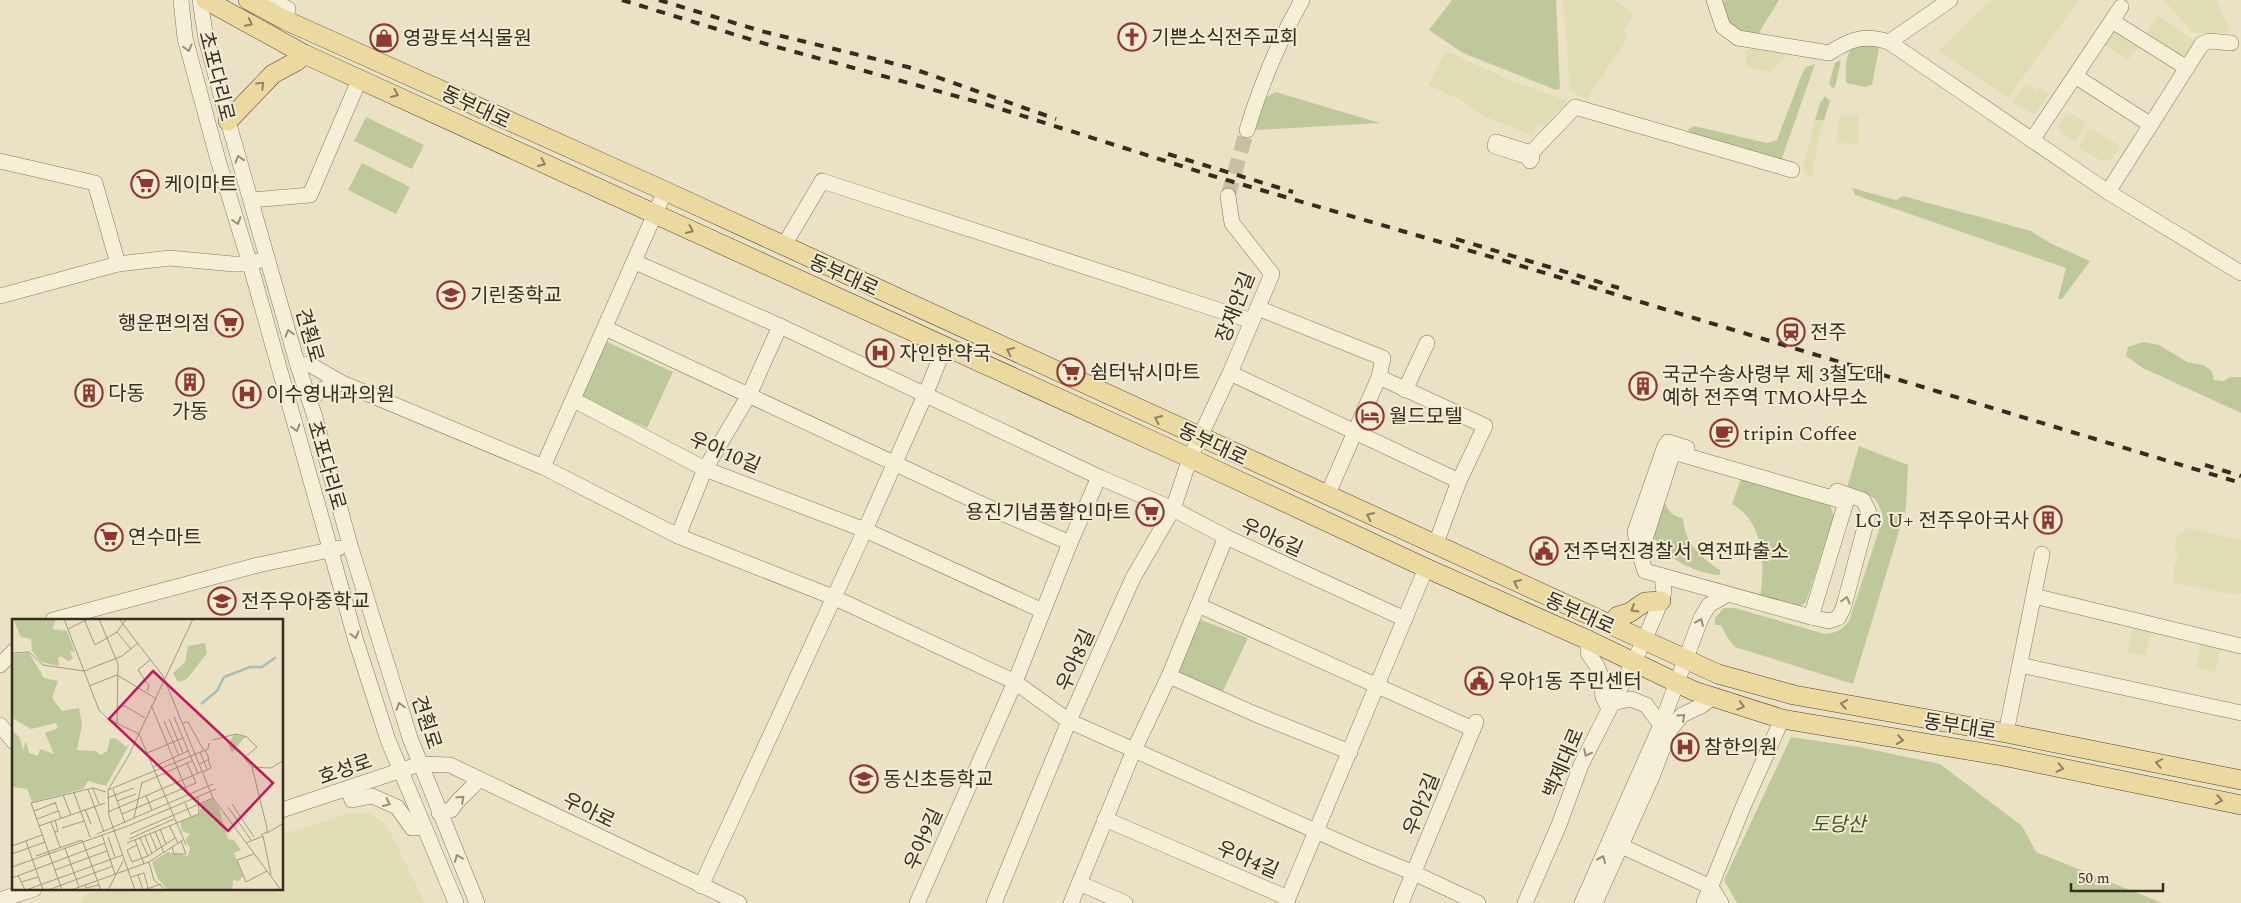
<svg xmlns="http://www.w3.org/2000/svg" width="2241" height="903" font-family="Spectral,'Noto Sans KR',serif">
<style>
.farmland{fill:#e0dcb3}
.green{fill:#bfc89a}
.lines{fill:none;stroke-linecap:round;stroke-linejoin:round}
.minor-tunnel{stroke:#c7bea4;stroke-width:15;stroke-dasharray:15 8;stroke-linecap:butt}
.minor-casing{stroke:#84755d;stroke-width:16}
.major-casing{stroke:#534331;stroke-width:20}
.minor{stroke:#f6efd8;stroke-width:15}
.major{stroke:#ebd9a0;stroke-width:19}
.rail{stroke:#362c1f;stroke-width:4;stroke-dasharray:9 9;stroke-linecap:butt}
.oneway{stroke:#908260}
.oneway2{stroke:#968e7c}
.labels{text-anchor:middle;stroke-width:4;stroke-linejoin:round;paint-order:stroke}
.poi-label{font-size:20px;fill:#362c1f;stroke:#f3ecd4;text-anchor:start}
.street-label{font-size:20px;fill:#362c1f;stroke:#f3ecd4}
.park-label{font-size:20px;font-style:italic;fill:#435028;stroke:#f3ecd4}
.inset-river{fill:none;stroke:#a7beb9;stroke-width:2.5}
.inset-road{fill:none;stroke:#a39983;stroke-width:1}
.view{fill:#c2185b;fill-opacity:0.15;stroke:#c2185b;stroke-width:2.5}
.inset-edge{fill:none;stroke:#362c1f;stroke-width:2.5}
</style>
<rect width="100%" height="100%" fill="#ebe2c5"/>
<g class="farmland">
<polygon points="1563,0 1614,0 1631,11 1632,17 1624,30 1627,35 1627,39 1590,94 1588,100 1570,91"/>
<polygon points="1991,0 2079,0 2008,98 1939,51"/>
<polygon points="2164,0 2217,0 2230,31 2226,33 2193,33"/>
<polygon points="2158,16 2195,41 2186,54 2179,55 2156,40 2147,31"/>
<polygon points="2114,32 2120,32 2139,45 2128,60 2105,45"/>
<polygon points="1753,49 1784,54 1785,58 1770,72 1746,67 1746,51"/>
<polygon points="1446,51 1510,80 1567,101 1545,125 1537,124 1533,136 1479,114 1462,100 1428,85"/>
<polygon points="2026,83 2037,91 2040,88 2049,94 2036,113 2032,113 2013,103"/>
<polygon points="2070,113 2086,123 2075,142 2059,132 2058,127 2065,115 2068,116"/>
<polygon points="1858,115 1859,142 1857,144 1838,143 1836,141 1840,116"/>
<polygon points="1815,120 1824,120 1819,134 1812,177 1804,173 1803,168"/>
<polygon points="2090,128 2120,146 2113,158 2102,161 2079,147"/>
<polygon points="2188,528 2241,540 2241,593 2233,594 2174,583 2174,566 2178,557 2174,546 2178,535"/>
<polygon points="2133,625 2152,629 2145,656 2127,652"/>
<polygon points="2202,642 2221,646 2215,672 2195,667"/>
<polygon points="371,813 388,828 425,903 81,903 84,896 106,889 282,889 283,834 348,814"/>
</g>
<g class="green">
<polygon points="1452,0 1556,0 1560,88 1556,90 1463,53 1429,30"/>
<path d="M1728,0h51l-22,36c-28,-6 -29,-8 -35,-35z"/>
<path d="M1870,42l9,6 -7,37 -7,2 -19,-4c0,-16 -2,-27 9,-39z"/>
<polygon points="1838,61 1841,61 1835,87 1832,88 1829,83 1835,63"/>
<polygon points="1815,64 1781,161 1687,135 1689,129 1694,126 1767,143 1777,140 1802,74 1806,67"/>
<polygon points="1276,92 1289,96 1380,123 1255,130 1265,98"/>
<polygon points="1825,96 1830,101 1824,120 1815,120 1820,103"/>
<polygon points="366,117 424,145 412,169 354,141"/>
<polygon points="362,163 410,187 396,214 348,190"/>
<polygon points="1852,188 1896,200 1903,196 2031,231 2050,243 2090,261 2062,299 2058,299 2066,268 1855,195"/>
<polygon points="605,341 673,372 647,428 579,396"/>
<polygon points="2143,342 2159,345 2187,362 2203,365 2211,370 2214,380 2224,381 2230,377 2241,377 2241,413 2143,368 2126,356 2128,347"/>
<path d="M1859,446l49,19 -2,43 -53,176 -118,-37 -8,-10 -6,-12h-6v-7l9,-10h11l90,26c11,-1 17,-4 24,-13l34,-103c-5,-24 -15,-24 -36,-30z"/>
<path d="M1742,476l83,25 5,4 4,11 -28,86 -8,6 -38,-10c5,-32 5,-76 -28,-94z"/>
<path d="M1663,496c3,12 7,20 20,22 1,24 18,40 37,52v5c-23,-1 -60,-18 -68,-42z"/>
<polygon points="1201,620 1248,638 1222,693 1176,673"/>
<polygon points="1791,737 1859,747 1940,764 2022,826 2036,852 2162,903 1737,903 1724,880"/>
</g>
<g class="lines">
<polyline class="minor-tunnel" points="1228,196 1247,130"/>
<g class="minor-casing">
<g id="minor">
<polyline points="181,0 185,38 218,160 250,264 356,641 388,740 456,903"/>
<polyline points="200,0 206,39 228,121 298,366 314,414 350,545 410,738 477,903"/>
<polyline points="273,0 288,9 285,20"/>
<path d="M1714,0l9,27 15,11 91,15c22,-14 35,-19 60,-11l61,-42"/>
<polyline points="2112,21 2187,68"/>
<polyline points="1889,42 2108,192 2241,273"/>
<polyline points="2075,76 2151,125"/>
<path d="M1247,130c14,-46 32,-89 55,-130"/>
<polyline points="2032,140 2121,7"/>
<polyline points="0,161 95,183 118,264"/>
<polyline points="1530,161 1532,158 1495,146 1496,142 1531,153 1575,107 1792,170"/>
<polyline points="2108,192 2202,44 2209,41 2231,43"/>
<polyline points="251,200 310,195 360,78"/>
<polyline points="783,247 822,181 1252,321"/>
<polyline points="635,262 780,326 1099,477 1173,509 1226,537 1405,619"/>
<polyline points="0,296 118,264 170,258 233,264 250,264 258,261"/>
<polyline points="1258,308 1383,358 1379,377 1327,496"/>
<polyline points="605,328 975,501 1070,543"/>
<polyline points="298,366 309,364 342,383 543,467 678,536 833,597 1015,682 1069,721 1365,853 1414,873 1478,903"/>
<polyline points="1230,373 1459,481"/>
<polyline points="1379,377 1485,426 1459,481 1435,546"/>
<polyline points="1405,390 1427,343"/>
<polyline points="309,399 330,385 342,383"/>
<polyline points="574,400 705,469 865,530 1043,611"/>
<polygon points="1673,452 1846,502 1811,617 1645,571 1640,555"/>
<polyline points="543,467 665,191"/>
<polyline points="678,536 705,469 749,395 780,326"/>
<polyline points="1640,554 1635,532 1665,446 1668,442 1687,448"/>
<polyline points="2034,596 2241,646"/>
<polyline points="1198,605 1473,729"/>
<polyline points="1811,617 1829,621 1838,618 1843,609 1869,512 1863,500 1837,491"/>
<polyline points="53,620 258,565 339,548"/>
<polyline points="1588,640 1588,653 1597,666 1601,676 1603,697 1609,709"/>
<polyline points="0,665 14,651"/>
<polyline points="2020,665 2241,713"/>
<polyline points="1169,676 1255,714 1350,752"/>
<polyline points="1612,703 1631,699 1646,705 1661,725"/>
<polyline points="0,725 14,742"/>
<polyline points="2006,733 2042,554"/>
<polyline points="348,789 352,800 372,796 397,807 412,828 424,827"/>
<polyline points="282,810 420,764 450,765 739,903"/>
<path d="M439,813l12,-3c8,-13 19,-19 28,-31"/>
<polyline points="1105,819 1288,898"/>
<polyline points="1621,846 1711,887 1721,903"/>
<polyline points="1079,883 1125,903"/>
<polyline points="701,886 865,530 926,393 945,346"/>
<polyline points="0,900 34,889"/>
<polyline points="917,903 1015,682 1070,543 1099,477"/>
<polyline points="994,903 1069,721 1133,578 1173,509 1190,458 1230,373 1272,274 1232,223 1228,196"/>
<polyline points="1071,903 1134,750 1169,676 1226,537"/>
<polyline points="1286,903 1426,568"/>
<polyline points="1401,903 1476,722"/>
<polyline points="1525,903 1559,825 1581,765 1644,641 1661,601 1664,592 1662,576"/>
<polyline points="1582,903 1661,725 1701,618 1709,605 1726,595"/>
<polyline points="1595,903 1651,779 1670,730 1682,715 1701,706 1713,697"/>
<polyline points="1704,903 1743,807 1782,719"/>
</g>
</g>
<g class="major-casing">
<g id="major">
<polyline points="206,0 304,54 1190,458 1426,568 1588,640 1694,691 1782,719 2003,756 2241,805"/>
<polyline points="248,0 285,20 665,191 1718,674 1794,695 2006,733 2241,780"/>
<polyline points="228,121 273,74 297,61 304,54"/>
<polyline points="1610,624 1618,616 1629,613 1645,602 1661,601"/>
</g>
</g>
<use href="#minor" class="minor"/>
<use href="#major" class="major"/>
<g class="rail">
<polyline points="622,0 759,42 985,104 1213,176 1495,258 2241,483"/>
<polyline points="659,0 761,31 908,67 1056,119"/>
<polyline points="1168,154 1293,192"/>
<polyline points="1456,239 1619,288"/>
<polyline points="2205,465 2241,476"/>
</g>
</g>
<defs><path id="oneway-chevron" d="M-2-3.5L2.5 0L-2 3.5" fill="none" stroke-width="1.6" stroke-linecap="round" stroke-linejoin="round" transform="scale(1.25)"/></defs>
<g class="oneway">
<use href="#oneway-chevron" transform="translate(249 23) rotate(28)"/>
<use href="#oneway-chevron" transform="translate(261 85) rotate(-44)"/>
<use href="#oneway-chevron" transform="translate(395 94) rotate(25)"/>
<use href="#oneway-chevron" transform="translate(542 163) rotate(25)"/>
<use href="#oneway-chevron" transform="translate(690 230) rotate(24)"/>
<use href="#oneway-chevron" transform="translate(1010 351) rotate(-155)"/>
<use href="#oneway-chevron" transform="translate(1158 419) rotate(-155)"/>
<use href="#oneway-chevron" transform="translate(1370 516) rotate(-155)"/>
<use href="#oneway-chevron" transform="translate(1517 583) rotate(-156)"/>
<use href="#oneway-chevron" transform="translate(1634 609) rotate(150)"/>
<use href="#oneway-chevron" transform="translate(1844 704) rotate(-170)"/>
<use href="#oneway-chevron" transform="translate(1741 706) rotate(17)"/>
<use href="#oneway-chevron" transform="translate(1900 740) rotate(9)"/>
<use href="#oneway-chevron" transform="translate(2159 763) rotate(-169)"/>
<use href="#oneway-chevron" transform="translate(2060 768) rotate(12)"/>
<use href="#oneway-chevron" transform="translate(2219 800) rotate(11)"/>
</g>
<g class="oneway2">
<use href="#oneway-chevron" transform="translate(188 48) rotate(75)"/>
<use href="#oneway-chevron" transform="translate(239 159) rotate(-107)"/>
<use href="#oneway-chevron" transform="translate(237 221) rotate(72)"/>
<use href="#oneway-chevron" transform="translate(289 333) rotate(-106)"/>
<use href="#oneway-chevron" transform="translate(296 428) rotate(74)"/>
<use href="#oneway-chevron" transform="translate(1846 600) rotate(-75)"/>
<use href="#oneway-chevron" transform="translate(1700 622) rotate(-66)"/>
<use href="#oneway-chevron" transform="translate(355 635) rotate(74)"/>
<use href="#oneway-chevron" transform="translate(400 706) rotate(-106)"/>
<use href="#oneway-chevron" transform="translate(1682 717) rotate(-42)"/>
<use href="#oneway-chevron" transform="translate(1587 753) rotate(116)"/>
<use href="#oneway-chevron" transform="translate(461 799) rotate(-43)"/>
<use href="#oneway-chevron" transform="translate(387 803) rotate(24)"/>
<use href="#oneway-chevron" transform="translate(458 858) rotate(-113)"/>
<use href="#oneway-chevron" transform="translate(1602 859) rotate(-66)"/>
</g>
<defs>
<g id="church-ring" transform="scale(1.4375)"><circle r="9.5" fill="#f3ecd4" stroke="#8f3832" stroke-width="1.5"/><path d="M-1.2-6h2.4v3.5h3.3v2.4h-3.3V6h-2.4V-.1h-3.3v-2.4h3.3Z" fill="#8f3832"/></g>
<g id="shop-ring" transform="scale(1.4375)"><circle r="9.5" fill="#f3ecd4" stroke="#8f3832" stroke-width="1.5"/><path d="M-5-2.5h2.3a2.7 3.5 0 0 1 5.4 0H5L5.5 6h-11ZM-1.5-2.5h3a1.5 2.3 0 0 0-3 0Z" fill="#8f3832"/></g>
<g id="supermarket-ring" transform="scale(1.4375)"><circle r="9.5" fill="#f3ecd4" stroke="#8f3832" stroke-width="1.5"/><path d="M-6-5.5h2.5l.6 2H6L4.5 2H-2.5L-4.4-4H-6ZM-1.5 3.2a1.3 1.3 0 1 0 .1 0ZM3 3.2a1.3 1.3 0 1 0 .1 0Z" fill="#8f3832"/></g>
<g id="school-ring" transform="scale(1.4375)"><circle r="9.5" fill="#f3ecd4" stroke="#8f3832" stroke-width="1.5"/><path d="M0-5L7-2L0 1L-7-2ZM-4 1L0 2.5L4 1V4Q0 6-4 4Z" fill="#8f3832"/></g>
<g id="station-ring" transform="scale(1.4375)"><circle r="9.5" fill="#f3ecd4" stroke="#8f3832" stroke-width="1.5"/><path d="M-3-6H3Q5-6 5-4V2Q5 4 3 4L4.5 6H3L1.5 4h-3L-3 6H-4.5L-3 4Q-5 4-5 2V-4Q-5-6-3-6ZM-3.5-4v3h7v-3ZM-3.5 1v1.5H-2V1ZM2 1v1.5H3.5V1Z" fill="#8f3832"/></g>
<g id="hospital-ring" transform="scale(1.4375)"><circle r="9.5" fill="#f3ecd4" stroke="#8f3832" stroke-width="1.5"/><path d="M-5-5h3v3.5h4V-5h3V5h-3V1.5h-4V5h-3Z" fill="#8f3832"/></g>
<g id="building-ring" transform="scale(1.4375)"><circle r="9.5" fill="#f3ecd4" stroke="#8f3832" stroke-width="1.5"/><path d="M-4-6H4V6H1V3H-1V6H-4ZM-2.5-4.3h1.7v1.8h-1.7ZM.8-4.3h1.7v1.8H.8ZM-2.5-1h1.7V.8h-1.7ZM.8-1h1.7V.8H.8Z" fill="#8f3832"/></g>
<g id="hotel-ring" transform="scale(1.4375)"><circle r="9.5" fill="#f3ecd4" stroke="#8f3832" stroke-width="1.5"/><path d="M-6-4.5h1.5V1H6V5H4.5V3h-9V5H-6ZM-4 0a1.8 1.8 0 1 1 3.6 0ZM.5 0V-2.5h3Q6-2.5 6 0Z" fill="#8f3832"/></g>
<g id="cafe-ring" transform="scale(1.4375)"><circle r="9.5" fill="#f3ecd4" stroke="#8f3832" stroke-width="1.5"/><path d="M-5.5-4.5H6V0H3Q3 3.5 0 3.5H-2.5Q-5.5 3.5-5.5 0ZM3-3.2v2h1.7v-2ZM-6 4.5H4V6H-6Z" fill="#8f3832"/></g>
<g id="civic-ring" transform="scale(1.4375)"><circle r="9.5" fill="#f3ecd4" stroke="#8f3832" stroke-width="1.5"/><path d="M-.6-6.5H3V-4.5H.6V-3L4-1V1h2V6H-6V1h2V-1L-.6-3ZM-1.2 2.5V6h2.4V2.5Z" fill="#8f3832"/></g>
</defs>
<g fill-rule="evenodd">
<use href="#church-ring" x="1132" y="37"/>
<use href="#shop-ring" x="384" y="38"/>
<use href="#supermarket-ring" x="145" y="184"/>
<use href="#school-ring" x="451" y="295"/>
<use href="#supermarket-ring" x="229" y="323"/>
<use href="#station-ring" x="1791" y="332"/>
<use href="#hospital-ring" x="880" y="353"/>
<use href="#supermarket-ring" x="1071" y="372"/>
<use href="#building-ring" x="190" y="382"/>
<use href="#building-ring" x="1643" y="386"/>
<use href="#building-ring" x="89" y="393"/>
<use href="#hospital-ring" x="247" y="394"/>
<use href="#hotel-ring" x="1370" y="416"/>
<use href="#cafe-ring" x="1724" y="433"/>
<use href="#supermarket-ring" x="1150" y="512"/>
<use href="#building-ring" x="2048" y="520"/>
<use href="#supermarket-ring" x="109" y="537"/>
<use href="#civic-ring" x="1544" y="551"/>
<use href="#school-ring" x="222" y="601"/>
<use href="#civic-ring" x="1479" y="681"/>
<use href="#hospital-ring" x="1685" y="747"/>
<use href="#school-ring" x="864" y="779"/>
</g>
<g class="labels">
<g class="poi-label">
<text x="1151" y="44">기쁜소식전주교회</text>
<text x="403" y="45">영광토석식물원</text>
<text x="164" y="191">케이마트</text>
<text x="470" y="302">기린중학교</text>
<text x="210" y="330" text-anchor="end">행운편의점</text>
<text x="1810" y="339">전주</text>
<text x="899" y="360">자인한약국</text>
<text x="1090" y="379">쉼터낚시마트</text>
<text x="1662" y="381">국군수송사령부 제 3철도대<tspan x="1662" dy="23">예하 전주역 TMO사무소</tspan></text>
<text x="108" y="400">다동</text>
<text x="266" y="401">이수영내과의원</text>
<text x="190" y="418" text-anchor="middle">가동</text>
<text x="1389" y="423">월드모텔</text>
<text x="1743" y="440">tripin Coffee</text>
<text x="1131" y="519" text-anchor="end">용진기념품할인마트</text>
<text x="2029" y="527" text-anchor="end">LG U+ 전주우아국사</text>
<text x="128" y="544">연수마트</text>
<text x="1563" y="558">전주덕진경찰서 역전파출소</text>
<text x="241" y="608">전주우아중학교</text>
<text x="1498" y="688">우아1동 주민센터</text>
<text x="1704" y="754">참한의원</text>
<text x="883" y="786">동신초등학교</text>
</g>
<g class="street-label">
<text transform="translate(217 76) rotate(76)" y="7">초포다리로</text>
<text transform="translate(476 107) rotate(25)" y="7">동부대로</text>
<text transform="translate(844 275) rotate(24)" y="7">동부대로</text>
<text transform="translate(1235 307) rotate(-69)" y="7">장재안길</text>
<text transform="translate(310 335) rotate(74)" y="7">견훤로</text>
<text transform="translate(1213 444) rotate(25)" y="7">동부대로</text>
<text transform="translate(725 452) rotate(23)" y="7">우아10길</text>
<text transform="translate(327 465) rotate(74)" y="7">초포다리로</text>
<text transform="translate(1272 537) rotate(24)" y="7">우아6길</text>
<text transform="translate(1580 613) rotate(24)" y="7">동부대로</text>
<text transform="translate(1075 660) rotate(-66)" y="7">우아8길</text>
<text transform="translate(427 722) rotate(72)" y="7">견훤로</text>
<text transform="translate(1960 726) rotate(9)" y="7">동부대로</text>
<text transform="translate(1563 763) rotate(-67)" y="7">백제대로</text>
<text transform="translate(345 769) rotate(-19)" y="7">호성로</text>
<text transform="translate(1421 804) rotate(-68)" y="7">우아2길</text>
<text transform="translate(589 810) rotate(26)" y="7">우아로</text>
<text transform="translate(923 839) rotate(-66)" y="7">우아9길</text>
<text transform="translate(1248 859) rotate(23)" y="7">우아4길</text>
</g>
<g class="park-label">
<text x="1838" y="831">도당산</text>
</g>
</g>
<g transform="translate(12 619)">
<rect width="271" height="271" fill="#ebe2c5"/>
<path d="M1,0h43l-4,10 15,2 8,21 -5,-1 3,8 -5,2 -7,-5 -3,2 1,8 -18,-4 -9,-11 -1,-12 -10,-2zM193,24l2,10 -20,26 -9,3 -5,-9 12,-11 3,-16zM17,34l15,25 14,3 -6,17 10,13 17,-3 3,17 -5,25 19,1 5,4 6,-4 3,-13 7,1 9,8 4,-4 -24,43 -18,-5 -5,8 -51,13 -5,-13 -15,-2v-57l8,8 3,12 3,-9 3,12 9,3 2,-7 14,5 -9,-21 13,-5 -2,-5 -25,6 -19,-11v-64zM222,115l11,3 -13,16 -4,-9zM200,180l7,9 9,31 6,1 7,10 -7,3 9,23 -4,5 -6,-1 -1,10h-64l-10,-11 -6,-17 16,-10 20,4 2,-8 -5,-8 5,-6 -8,-3 -2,-9 19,-8 3,-10z" fill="#bfc89a"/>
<path class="inset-river" d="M189,85l16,-13 7,-14 26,-10h12l14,-10"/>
<path class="inset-road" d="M52,0l35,91 9,9 31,15 47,111M72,0l11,26 22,-13 9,-13M87,0l19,45 -1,59M107,0l44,57 50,122 68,92M56,10l20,-10M105,13l14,17M0,34l17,-1 14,13 41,6 38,-15 16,-13M77,67l28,-11 38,23M135,72l2,-5 -11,-16 12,-10M139,86l38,91M106,88l7,-1 20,12M162,98l24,57M157,100l14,34M152,102l15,35M171,104l5,-1 16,29M201,121l23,-6 11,3 10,10 -13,11 8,9 19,1 13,-8M188,133l7,17M135,134l36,-15M175,144l9,20M188,145l9,-5 -4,-9M141,148l35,-16M240,148l15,61v4l-6,3M191,153l8,-4 -3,-8M130,164l50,-22M76,170l16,43M81,170l6,15M101,170l12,34M96,171l100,-41 1,-6M62,174l16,44M51,176l8,20M134,177l6,14M95,179l27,-10M105,182l19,-7M43,183l6,16M173,184l6,14M220,185l22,33M216,188l23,33M73,190l6,15M22,192l21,-8M96,193l93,-40M110,195l74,-31M122,199l8,-36M25,200l21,-8M39,203l9,25M157,206l9,18M27,207l66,-23M50,209l22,-7M148,210l6,15M143,212l9,22M42,213l4,-1 -3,-11M255,214l17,-10M85,215l116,-50M118,215l83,-36M138,215l7,16M90,216l13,39M133,217l7,18M96,218l7,20M128,219l8,18M117,220l45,-20M70,221l19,50M123,221l9,24M14,222l17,49M115,224l72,-29 -1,-17M234,224l17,-7 8,39M0,227l30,-11M160,228l2,7h12l-5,-13M53,229l14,39M0,235l33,-12M242,235l-17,6 9,22 21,-11M24,237l46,-16M120,243l16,-6 27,-18M120,243l-5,-12 10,-5M137,243l5,18 12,10M0,248l116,-41 88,-37M43,251l52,-19M6,256l7,15M126,256l5,15M119,258l13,-4 4,15M0,259l93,-35M9,263l17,-5M73,266l1,3 13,-3M14,271l97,-35M36,271l65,-24M50,271l-31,-87 62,-15 13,4M59,271l78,-28 34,-22M96,271l15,-29M123,271l-26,-74 -1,-26 21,-35 64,-136M132,271l17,-6"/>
<path class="view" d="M141,52l120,112 -45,48 -119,-112z"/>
<rect width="271" height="271" class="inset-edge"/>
</g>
<path d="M2071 883v8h92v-8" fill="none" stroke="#362c1f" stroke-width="2.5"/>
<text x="2078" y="883" font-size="15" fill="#362c1f" stroke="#f3ecd4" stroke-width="4" paint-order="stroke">50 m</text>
</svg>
